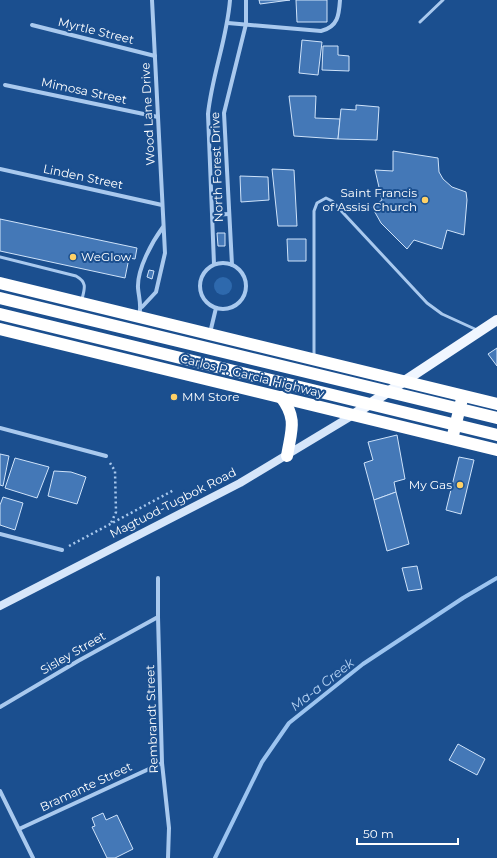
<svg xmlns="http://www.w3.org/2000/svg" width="497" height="858" font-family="Montserrat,sans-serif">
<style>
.green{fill:#2e69ad}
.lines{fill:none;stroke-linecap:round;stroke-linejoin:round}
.stream{stroke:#9cc4f0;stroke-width:4}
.building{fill:#4478b7;stroke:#cfe3fa}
.path{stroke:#a9c9ee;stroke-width:2.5;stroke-dasharray:2 3;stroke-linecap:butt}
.lane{stroke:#a9c9ee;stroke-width:3}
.street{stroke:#a9c9ee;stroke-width:4}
.secondary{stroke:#d6e6fa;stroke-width:8}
.primary{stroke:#f0f6ff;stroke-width:10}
.highway{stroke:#fff;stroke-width:12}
.highway-bridge{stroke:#fff;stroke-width:12}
.poi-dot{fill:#ffd166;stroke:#1b4f8f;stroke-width:1.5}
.labels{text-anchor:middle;stroke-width:4;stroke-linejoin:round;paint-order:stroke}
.street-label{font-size:12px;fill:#fff;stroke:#1b4f8f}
.poi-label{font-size:12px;fill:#fff;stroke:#1b4f8f;text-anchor:end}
.water-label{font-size:13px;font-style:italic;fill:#b5d3f5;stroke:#1b4f8f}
</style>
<rect width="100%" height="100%" fill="#1b4f8f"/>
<circle class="green" cx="223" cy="286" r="9"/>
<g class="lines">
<polyline class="stream" points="215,858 262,762 289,723 363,664 463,598 497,578"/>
</g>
<g class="building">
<polygon points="259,0 290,0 260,4"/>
<polygon points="296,0 327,0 327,22 297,22"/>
<polygon points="302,40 322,42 318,75 299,73"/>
<polygon points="323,46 338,46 338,55 349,56 349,71 322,70"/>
<polygon points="289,96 316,96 315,118 340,119 338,139 294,136"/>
<polygon points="356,105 379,107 377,140 338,139 341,109 356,110"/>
<polygon points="393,151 438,158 439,172 443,179 452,187 466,192 467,200 464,235 447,230 442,249 414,240 407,249 381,223 372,207 382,200 375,170 393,171"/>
<polygon points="272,169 294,170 297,226 278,226"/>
<polygon points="240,176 268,177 269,200 241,202"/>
<polygon points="0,219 137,248 135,259 129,258 125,278 0,251"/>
<polygon points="217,233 225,233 225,246 218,246"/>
<polygon points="287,239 306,239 306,261 288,261"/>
<polygon points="149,270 154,271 152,279 147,277"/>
<polygon points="497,348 497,366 488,354"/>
<polygon points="397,435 405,479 394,482 396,492 374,500 364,463 373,460 368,442"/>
<polygon points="0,454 9,456 3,486 0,485"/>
<polygon points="459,457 474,460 461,514 446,510"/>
<polygon points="15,458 49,467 37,498 5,488"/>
<polygon points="54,471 71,472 86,477 77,504 48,496"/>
<polygon points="396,492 409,544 387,551 374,500"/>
<polygon points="3,497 23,503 15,530 0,525 0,505"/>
<polygon points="417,566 422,589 408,591 402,568"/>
<polygon points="458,744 485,759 477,775 449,760"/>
<polygon points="103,813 106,820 117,815 133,849 115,858 107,858 92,827 95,826 92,818"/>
</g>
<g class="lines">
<g class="path">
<polyline points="110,463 115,471 116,512 111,523"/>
<polyline points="69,546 174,490"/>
</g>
<g class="lane">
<polyline points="420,22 443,0"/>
<path d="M0,257l76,19c11,6 9,12 6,23"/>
<polyline points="314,356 314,211 317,203 326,198 332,201 427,303 442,314 477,330"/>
</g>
<g class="street">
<path d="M228,23l93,8c17,-4 18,-16 19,-31"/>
<polyline points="32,25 155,56"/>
<polyline points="5,85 158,117"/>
<polyline points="0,169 162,205"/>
<polyline points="212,215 229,214"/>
<circle cx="223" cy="286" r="23"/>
<path d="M214,264l-6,-150c4,-39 19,-75 22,-114"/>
<polyline points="232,265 224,113 246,24 246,0"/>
<polyline points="142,307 156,292 165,253 152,0"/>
<path d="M139,316c3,-10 0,-17 -1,-28 -1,-19 14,-46 25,-61"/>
<polyline points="210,333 216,308"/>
<polyline points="0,428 106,456"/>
<polyline points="0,534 62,550"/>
<polyline points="158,578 158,617 162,763 169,828 168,858"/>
<polyline points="0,707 78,661 158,617"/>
<polyline points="0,791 33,858"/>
<polyline points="19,829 162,763"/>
</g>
<polyline class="secondary" points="0,606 240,483 353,415"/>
<polyline class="primary" points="353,415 497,320"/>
<g class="highway">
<polyline points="0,283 497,404"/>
<polyline points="0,329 497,450"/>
<path d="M281,397c17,22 10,34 6,59"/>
<polyline points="453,435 462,399"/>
</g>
<g class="highway-bridge">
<polyline points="0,298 497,418"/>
<polyline points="0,314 497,435"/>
</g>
</g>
<g class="poi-dot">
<circle cx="425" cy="200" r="4"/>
<circle cx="73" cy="257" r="4"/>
<circle cx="174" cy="397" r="4"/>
<circle cx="460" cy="485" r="4"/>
</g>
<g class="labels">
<g class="street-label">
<text transform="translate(96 31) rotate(14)" y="4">Myrtle Street</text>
<text transform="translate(84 91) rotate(12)" y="4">Mimosa Street</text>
<text transform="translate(148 114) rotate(-93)" y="4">Wood Lane Drive</text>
<text transform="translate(217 167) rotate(-92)" y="4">North Forest Drive</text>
<text transform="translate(83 177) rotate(12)" y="4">Linden Street</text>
<text transform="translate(252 376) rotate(14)" y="4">Carlos P. Garcia Highway</text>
<text transform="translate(173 503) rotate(-27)" y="4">Magtuod-Tugbok Road</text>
<text transform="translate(73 653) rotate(-30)" y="4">Sisley Street</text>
<text transform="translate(152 719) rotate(-92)" y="4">Rembrandt Street</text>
<text transform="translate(86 787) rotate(-25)" y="4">Bramante Street</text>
</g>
<g class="poi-label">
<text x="417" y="197">Saint Francis<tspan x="417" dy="14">of Assisi Church</tspan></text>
<text x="81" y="261" text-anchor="start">WeGlow</text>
<text x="182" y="401" text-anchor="start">MM Store</text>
<text x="452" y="489">My Gas</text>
</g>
<g class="water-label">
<text transform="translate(322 684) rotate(-38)" y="5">Ma-a Creek</text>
</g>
</g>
<path d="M357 838v6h101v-6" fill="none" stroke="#ffffff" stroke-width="2"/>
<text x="363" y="838" font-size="12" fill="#ffffff" stroke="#1b4f8f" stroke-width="3" paint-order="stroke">50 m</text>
</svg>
